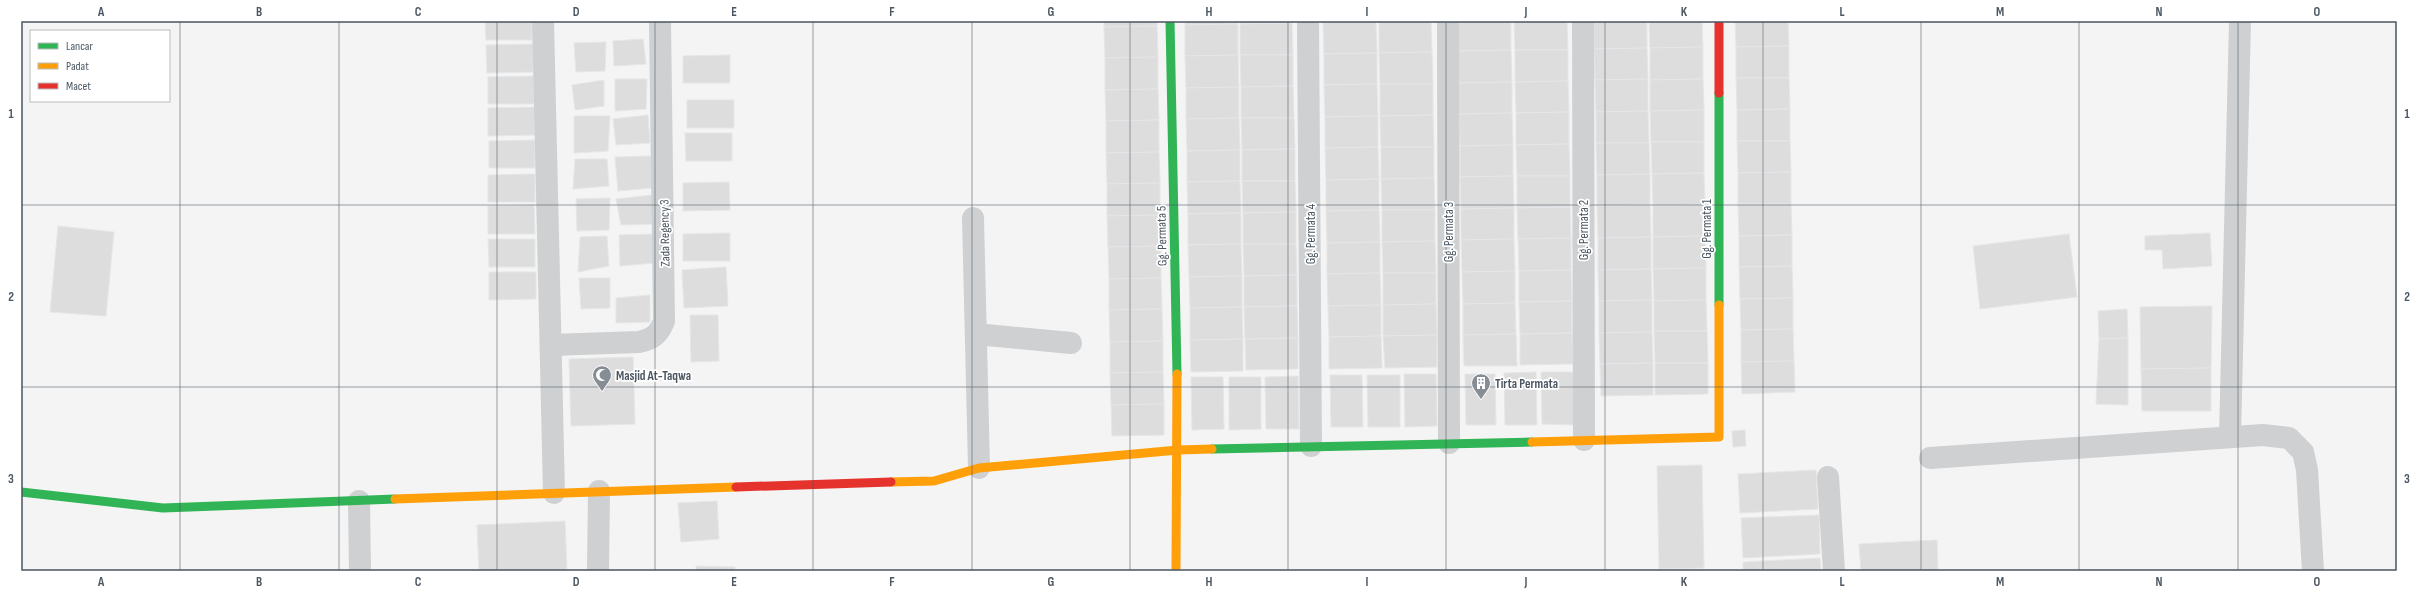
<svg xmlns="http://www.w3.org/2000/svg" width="2418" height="592" font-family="'Sofia Sans Condensed',sans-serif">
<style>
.building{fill:#ddddde;stroke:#e5e6e7}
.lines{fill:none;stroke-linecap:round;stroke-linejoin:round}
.street{stroke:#ced0d2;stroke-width:22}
.fast{stroke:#30b455;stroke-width:9}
.slow{stroke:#ff9f0a;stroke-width:9}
.jam{stroke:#e5322d;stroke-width:9}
.grid{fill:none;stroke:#4a5661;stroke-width:1;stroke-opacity:0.55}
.labels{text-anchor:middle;stroke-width:3.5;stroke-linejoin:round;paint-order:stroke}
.street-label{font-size:13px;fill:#4a5661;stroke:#fff}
.poi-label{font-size:13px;font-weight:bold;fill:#4a5661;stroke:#fff;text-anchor:start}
.neatline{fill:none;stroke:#4a5661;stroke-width:1.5}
.grid-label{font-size:13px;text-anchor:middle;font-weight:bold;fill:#4a5661}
</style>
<rect width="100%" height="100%" fill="#f4f4f4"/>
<g class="building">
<polygon points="485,21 532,21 532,40 486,40"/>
<polygon points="1104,21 1157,21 1157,26 1104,27"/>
<polygon points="1185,21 1238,21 1238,24 1185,25"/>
<polygon points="1240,21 1292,21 1292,23 1240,24"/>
<polygon points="1376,21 1377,53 1324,54 1323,22"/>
<polygon points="1431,21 1432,52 1379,53 1379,22"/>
<polygon points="1458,21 1511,21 1511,50 1458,51"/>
<polygon points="1514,21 1567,21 1568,50 1515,50"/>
<polygon points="1594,21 1647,21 1647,48 1594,49"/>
<polygon points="1649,21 1702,21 1703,47 1650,48"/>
<polygon points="1735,21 1788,21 1789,46 1736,47"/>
<polygon points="1292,23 1293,55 1240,55 1240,24"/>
<polygon points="1238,24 1238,55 1185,56 1185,25"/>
<polygon points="1157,26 1158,57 1105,58 1104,27"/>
<polygon points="643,39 646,64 614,66 613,41"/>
<polygon points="606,42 605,71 576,72 574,43"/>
<polygon points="533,44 533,72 487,73 486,45"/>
<polygon points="1789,46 1789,78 1736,78 1736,47"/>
<polygon points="1703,47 1703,79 1650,80 1650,48"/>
<polygon points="1647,48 1648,79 1595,80 1594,49"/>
<polygon points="1511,50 1512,82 1459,83 1458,51"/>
<polygon points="1515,50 1568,50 1568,81 1515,82"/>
<polygon points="1432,52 1433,84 1380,84 1379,53"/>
<polygon points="1377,53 1377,84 1324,85 1324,54"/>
<polygon points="730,55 730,83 683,83 683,56"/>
<polygon points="1238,55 1239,87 1186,88 1185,56"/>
<polygon points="1240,55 1293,55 1293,86 1241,87"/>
<polygon points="1158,57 1158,89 1105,90 1105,58"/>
<polygon points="534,76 534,104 488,104 488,77"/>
<polygon points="1736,78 1789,78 1790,109 1737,110"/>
<polygon points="615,79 647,79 646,109 615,111"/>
<polygon points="1648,79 1648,111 1596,112 1595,80"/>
<polygon points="1703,79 1704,110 1650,111 1650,80"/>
<polygon points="604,80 604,106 575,110 572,85"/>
<polygon points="1568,81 1569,112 1516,113 1515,82"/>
<polygon points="1512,82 1512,113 1459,114 1459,83"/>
<polygon points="1377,84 1378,116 1325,117 1324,85"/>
<polygon points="1380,84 1433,84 1433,115 1380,116"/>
<polygon points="1293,86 1294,118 1241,118 1241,87"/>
<polygon points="1239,87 1239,118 1186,119 1186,88"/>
<polygon points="1158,89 1159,120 1106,121 1105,90"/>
<rect x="687" y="100" width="47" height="28"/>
<polygon points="535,107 535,135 488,136 488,108"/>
<polygon points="1790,109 1790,141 1737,141 1737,110"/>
<polygon points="1704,110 1704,142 1651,142 1650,111"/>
<polygon points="1648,111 1649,143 1596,143 1596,112"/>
<polygon points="1569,112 1569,144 1516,145 1516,113"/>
<polygon points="1512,113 1513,145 1460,146 1459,114"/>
<polygon points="648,115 650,143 616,145 613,119"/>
<polygon points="1433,115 1434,147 1381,147 1380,116"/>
<polygon points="574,116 610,116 608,151 574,153"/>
<polygon points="1378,116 1378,147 1325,148 1325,117"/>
<polygon points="1239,118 1240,150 1187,151 1186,119"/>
<polygon points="1241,118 1294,118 1295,149 1242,150"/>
<polygon points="1159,120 1159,152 1106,153 1106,121"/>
<polygon points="685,133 732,133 732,161 686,161"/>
<polygon points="535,140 535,168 489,168 489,141"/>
<polygon points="1737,141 1790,141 1791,172 1738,173"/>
<polygon points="1651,142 1704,142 1704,173 1652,174"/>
<polygon points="1596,143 1649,143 1650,174 1597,175"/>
<polygon points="1569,144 1570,176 1517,176 1516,145"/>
<polygon points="1513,145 1513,176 1460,177 1460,146"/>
<polygon points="1378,147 1379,179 1326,180 1325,148"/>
<polygon points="1381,147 1434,147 1434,178 1381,179"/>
<polygon points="1295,149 1295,181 1242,181 1242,150"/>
<polygon points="1240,150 1240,181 1187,182 1187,151"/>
<polygon points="1159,152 1160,183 1107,184 1106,153"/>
<polygon points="651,156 653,188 618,191 615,157"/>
<polygon points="575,159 607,159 609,186 573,189"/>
<polygon points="1791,172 1791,204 1738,204 1738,173"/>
<polygon points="1704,173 1705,205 1653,206 1652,174"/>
<polygon points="535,174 535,202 488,202 488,175"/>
<polygon points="1650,174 1650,205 1597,206 1597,175"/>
<polygon points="1513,176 1514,208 1461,209 1460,177"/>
<polygon points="1517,176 1570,176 1570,207 1517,208"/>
<polygon points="1434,178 1435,210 1382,210 1381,179"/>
<polygon points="1379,179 1379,210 1326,211 1326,180"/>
<polygon points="1240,181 1241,213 1188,214 1187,182"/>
<polygon points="1242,181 1295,181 1296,212 1243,213"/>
<polygon points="729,182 730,210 683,211 683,183"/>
<polygon points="1160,183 1160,215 1107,216 1107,184"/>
<polygon points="652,195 655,224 621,225 616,199"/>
<polygon points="610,198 609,230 577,231 576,199"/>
<polygon points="1738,204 1791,204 1792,235 1739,236"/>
<polygon points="534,205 535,234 488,234 488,206"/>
<polygon points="1650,205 1651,237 1598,238 1597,206"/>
<polygon points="1705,205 1705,236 1653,237 1653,206"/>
<polygon points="1570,207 1571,238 1518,239 1517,208"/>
<polygon points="1514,208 1514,239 1461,240 1461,209"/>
<polygon points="1379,210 1380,242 1327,243 1326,211"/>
<polygon points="1382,210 1435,210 1435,241 1382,242"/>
<polygon points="1296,212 1296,244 1243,244 1243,213"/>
<polygon points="1241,213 1241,244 1188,245 1188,214"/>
<polygon points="1160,215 1161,246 1108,247 1107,216"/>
<polygon points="58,226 114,232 106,316 50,312"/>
<polygon points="730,233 730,261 683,261 683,234"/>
<polygon points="2210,233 2212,266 2163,269 2162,250 2145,250 2145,236"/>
<polygon points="656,234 655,263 620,266 619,235"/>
<polygon points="2069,234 2077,297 1980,309 1973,246"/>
<polygon points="1792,235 1792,266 1739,267 1739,236"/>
<polygon points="607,236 609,266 578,272 580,237"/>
<polygon points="1705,236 1706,268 1653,269 1653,237"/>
<polygon points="1651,237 1651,269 1598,270 1598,238"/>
<polygon points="1571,238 1571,270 1519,271 1518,239"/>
<polygon points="488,239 535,239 535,267 489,267"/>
<polygon points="1514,239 1515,271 1462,272 1461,240"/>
<polygon points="1435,241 1436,273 1383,273 1382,242"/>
<polygon points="1380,242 1380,273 1327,274 1327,243"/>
<polygon points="1241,244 1242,276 1189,277 1188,245"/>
<polygon points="1243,244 1296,244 1297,275 1244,276"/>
<polygon points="1161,246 1161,278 1109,279 1108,247"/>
<polygon points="1792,266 1793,298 1740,299 1739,267"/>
<polygon points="726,267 728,306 684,308 682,270"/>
<polygon points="1706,268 1706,300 1654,301 1653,269"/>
<polygon points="1651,269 1652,300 1599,301 1598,270"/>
<polygon points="1571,270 1572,301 1519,302 1519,271"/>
<polygon points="1515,271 1515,303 1463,304 1462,272"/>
<polygon points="489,272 536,272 536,299 489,300"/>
<polygon points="1380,273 1381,305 1328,306 1327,274"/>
<polygon points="1383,273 1436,273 1436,304 1383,305"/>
<polygon points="1297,275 1297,306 1244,307 1244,276"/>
<polygon points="1242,276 1242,307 1190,308 1189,277"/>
<polygon points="579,278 610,278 610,308 581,309"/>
<polygon points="1161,278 1162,309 1109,310 1109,279"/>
<polygon points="650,295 650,322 616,323 616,298"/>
<polygon points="1793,298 1793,329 1741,330 1740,299"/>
<polygon points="1652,300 1652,332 1599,333 1599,301"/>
<polygon points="1706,300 1707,331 1654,331 1654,301"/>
<polygon points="1572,301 1572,333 1520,334 1519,302"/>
<polygon points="1515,303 1516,334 1463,335 1463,304"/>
<polygon points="1436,304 1437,335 1383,336 1383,305"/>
<polygon points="1381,305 1381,336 1329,337 1328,306"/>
<polygon points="1297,306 1298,338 1245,339 1244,307"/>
<polygon points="2212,306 2211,368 2141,369 2140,307"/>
<polygon points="1242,307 1243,339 1190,340 1190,308"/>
<polygon points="1162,309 1163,341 1110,342 1109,310"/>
<polygon points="2127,309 2128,338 2099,339 2098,311"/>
<polygon points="690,315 718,315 719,361 691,362"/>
<polygon points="1793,329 1794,361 1741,362 1741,330"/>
<polygon points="1654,331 1707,331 1708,363 1655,363"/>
<polygon points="1652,332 1653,363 1600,364 1599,333"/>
<polygon points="1572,333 1573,364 1520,365 1520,334"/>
<polygon points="1516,334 1517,366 1464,366 1463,335"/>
<polygon points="1437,335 1437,367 1385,368 1383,336"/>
<polygon points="1381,336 1382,368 1329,369 1329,337"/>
<polygon points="1298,338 1298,369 1246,370 1245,339"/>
<polygon points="2128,338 2128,405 2096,404 2099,339"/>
<polygon points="1243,339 1243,371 1191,372 1190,340"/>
<polygon points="1163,341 1163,372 1110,373 1110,342"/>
<polygon points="633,357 635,424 571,426 569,359"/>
<polygon points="1794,361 1795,392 1742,394 1741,362"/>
<polygon points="1653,363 1653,395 1601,396 1600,364"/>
<polygon points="1655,363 1708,363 1708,394 1655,395"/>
<polygon points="2211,368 2211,411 2142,411 2141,369"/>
<polygon points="1163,372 1164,404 1111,405 1110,373"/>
<polygon points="1536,372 1537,425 1505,425 1504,373"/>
<polygon points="1541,372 1573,372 1574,425 1542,424"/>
<polygon points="1404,374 1436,374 1437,426 1405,427"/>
<polygon points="1465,374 1495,374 1496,425 1466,425"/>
<polygon points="1330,375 1362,375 1363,427 1331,427"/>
<polygon points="1367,375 1400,375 1400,427 1368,427"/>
<polygon points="1298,376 1299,429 1266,429 1265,377"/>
<polygon points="1191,377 1223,377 1224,429 1192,430"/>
<polygon points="1229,377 1261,377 1261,429 1229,430"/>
<polygon points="1164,404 1164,435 1112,436 1111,405"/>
<polygon points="1745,430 1746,446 1733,447 1732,431"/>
<polygon points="1702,465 1704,568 1659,569 1657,466"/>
<polygon points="1816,470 1818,509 1740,513 1738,474"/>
<polygon points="717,501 719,539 681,542 678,503"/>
<polygon points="1819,515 1820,554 1743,558 1741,518"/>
<polygon points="565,521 567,571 479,571 477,525"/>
<polygon points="1937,540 1938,571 1861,571 1859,544"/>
<polygon points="1820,558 1821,571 1743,571 1743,562"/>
<polygon points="696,566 735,567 735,571 696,571"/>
</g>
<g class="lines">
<g class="street">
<polyline points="543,21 554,493"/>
<polyline points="1308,21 1311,446"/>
<polyline points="1448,21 1449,443"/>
<polyline points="1583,21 1584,440"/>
<polyline points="973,218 979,468"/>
<polyline points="976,334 1071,343"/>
<path d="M551,345l88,-3c14,-3 20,-8 25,-21l-4,-300"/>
<polyline points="2230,437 2240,21"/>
<polyline points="1930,458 2263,435 2289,438 2303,452 2307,470 2313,571"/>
<polyline points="1828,477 1834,571"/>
<polyline points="359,501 360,571"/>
<polyline points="598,571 599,491"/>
</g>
<g class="fast">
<polyline points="1170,21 1177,374"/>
<polyline points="1719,93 1719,305"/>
<polyline points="1212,449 1532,442"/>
<polyline points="21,492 163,508 395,499"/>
</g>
<g class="slow">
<polyline points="1532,442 1719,437 1719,305"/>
<polyline points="891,482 934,481 979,468 1178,450 1212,449"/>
<polyline points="395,499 736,487"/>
<polyline points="1176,571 1177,374"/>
</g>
<g class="jam">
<polyline points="1719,21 1719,93"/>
<polyline points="736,487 891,482"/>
</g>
</g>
<path class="grid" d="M180,21v550M339,21v550M497,21v550M655,21v550M813,21v550M972,21v550M1130,21v550M1288,21v550M1446,21v550M1605,21v550M1763,21v550M1921,21v550M2079,21v550M2238,21v550M21,205h2376M21,387h2376"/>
<defs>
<g id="mosque-pin" transform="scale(1)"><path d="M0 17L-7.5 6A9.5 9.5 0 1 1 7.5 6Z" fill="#868d94" stroke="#fff"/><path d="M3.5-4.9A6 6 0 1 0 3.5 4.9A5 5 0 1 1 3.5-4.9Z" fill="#fff"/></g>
<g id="building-pin" transform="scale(1)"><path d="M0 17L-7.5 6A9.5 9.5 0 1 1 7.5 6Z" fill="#868d94" stroke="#fff"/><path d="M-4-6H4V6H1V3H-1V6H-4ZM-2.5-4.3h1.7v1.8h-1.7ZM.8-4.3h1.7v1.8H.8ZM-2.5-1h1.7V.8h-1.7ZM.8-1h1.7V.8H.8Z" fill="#fff"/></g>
</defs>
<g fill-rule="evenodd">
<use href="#mosque-pin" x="602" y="375"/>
<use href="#building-pin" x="1481" y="383"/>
</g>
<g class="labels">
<g class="street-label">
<text transform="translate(1706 229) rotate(-90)" y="5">Gg. Permata 1</text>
<text transform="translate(1583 230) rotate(-90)" y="5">Gg. Permata 2</text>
<text transform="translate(1448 232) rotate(-90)" y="5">Gg. Permata 3</text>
<text transform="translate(664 233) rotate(-91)" y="5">Zada Regency 3</text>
<text transform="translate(1310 234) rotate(-90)" y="5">Gg. Permata 4</text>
<text transform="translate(1161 236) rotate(-91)" y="5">Gg. Permata 5</text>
</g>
<g class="poi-label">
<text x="616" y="380">Masjid At-Taqwa</text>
<text x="1495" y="388">Tirta Permata</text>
</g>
</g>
<rect width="2418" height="592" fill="none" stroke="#ffffff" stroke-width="44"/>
<rect x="30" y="30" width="140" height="72" fill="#ffffff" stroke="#b7bbc0"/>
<rect x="38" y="43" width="20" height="6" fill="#30b455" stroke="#b7bbc0"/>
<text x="66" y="50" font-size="12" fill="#4a5661">Lancar</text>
<rect x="38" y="63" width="20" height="6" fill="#ff9f0a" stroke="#b7bbc0"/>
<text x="66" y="70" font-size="12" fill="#4a5661">Padat</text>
<rect x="38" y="83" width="20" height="6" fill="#e5322d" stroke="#b7bbc0"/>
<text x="66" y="90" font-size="12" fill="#4a5661">Macet</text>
<rect x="22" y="22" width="2374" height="548" class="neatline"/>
<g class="grid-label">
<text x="101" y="16">A</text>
<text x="259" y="16">B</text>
<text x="418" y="16">C</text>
<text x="576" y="16">D</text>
<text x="734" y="16">E</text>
<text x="892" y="16">F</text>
<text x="1051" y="16">G</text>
<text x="1209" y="16">H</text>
<text x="1367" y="16">I</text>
<text x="1526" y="16">J</text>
<text x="1684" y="16">K</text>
<text x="1842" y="16">L</text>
<text x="2000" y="16">M</text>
<text x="2159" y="16">N</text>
<text x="2317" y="16">O</text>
<text x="11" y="118">1</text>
<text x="2407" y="118">1</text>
<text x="11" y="301">2</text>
<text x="2407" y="301">2</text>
<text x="11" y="483">3</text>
<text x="2407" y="483">3</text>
<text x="101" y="586">A</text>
<text x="259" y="586">B</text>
<text x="418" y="586">C</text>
<text x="576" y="586">D</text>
<text x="734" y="586">E</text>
<text x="892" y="586">F</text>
<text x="1051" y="586">G</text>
<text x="1209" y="586">H</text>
<text x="1367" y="586">I</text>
<text x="1526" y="586">J</text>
<text x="1684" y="586">K</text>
<text x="1842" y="586">L</text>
<text x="2000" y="586">M</text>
<text x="2159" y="586">N</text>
<text x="2317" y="586">O</text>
</g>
</svg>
